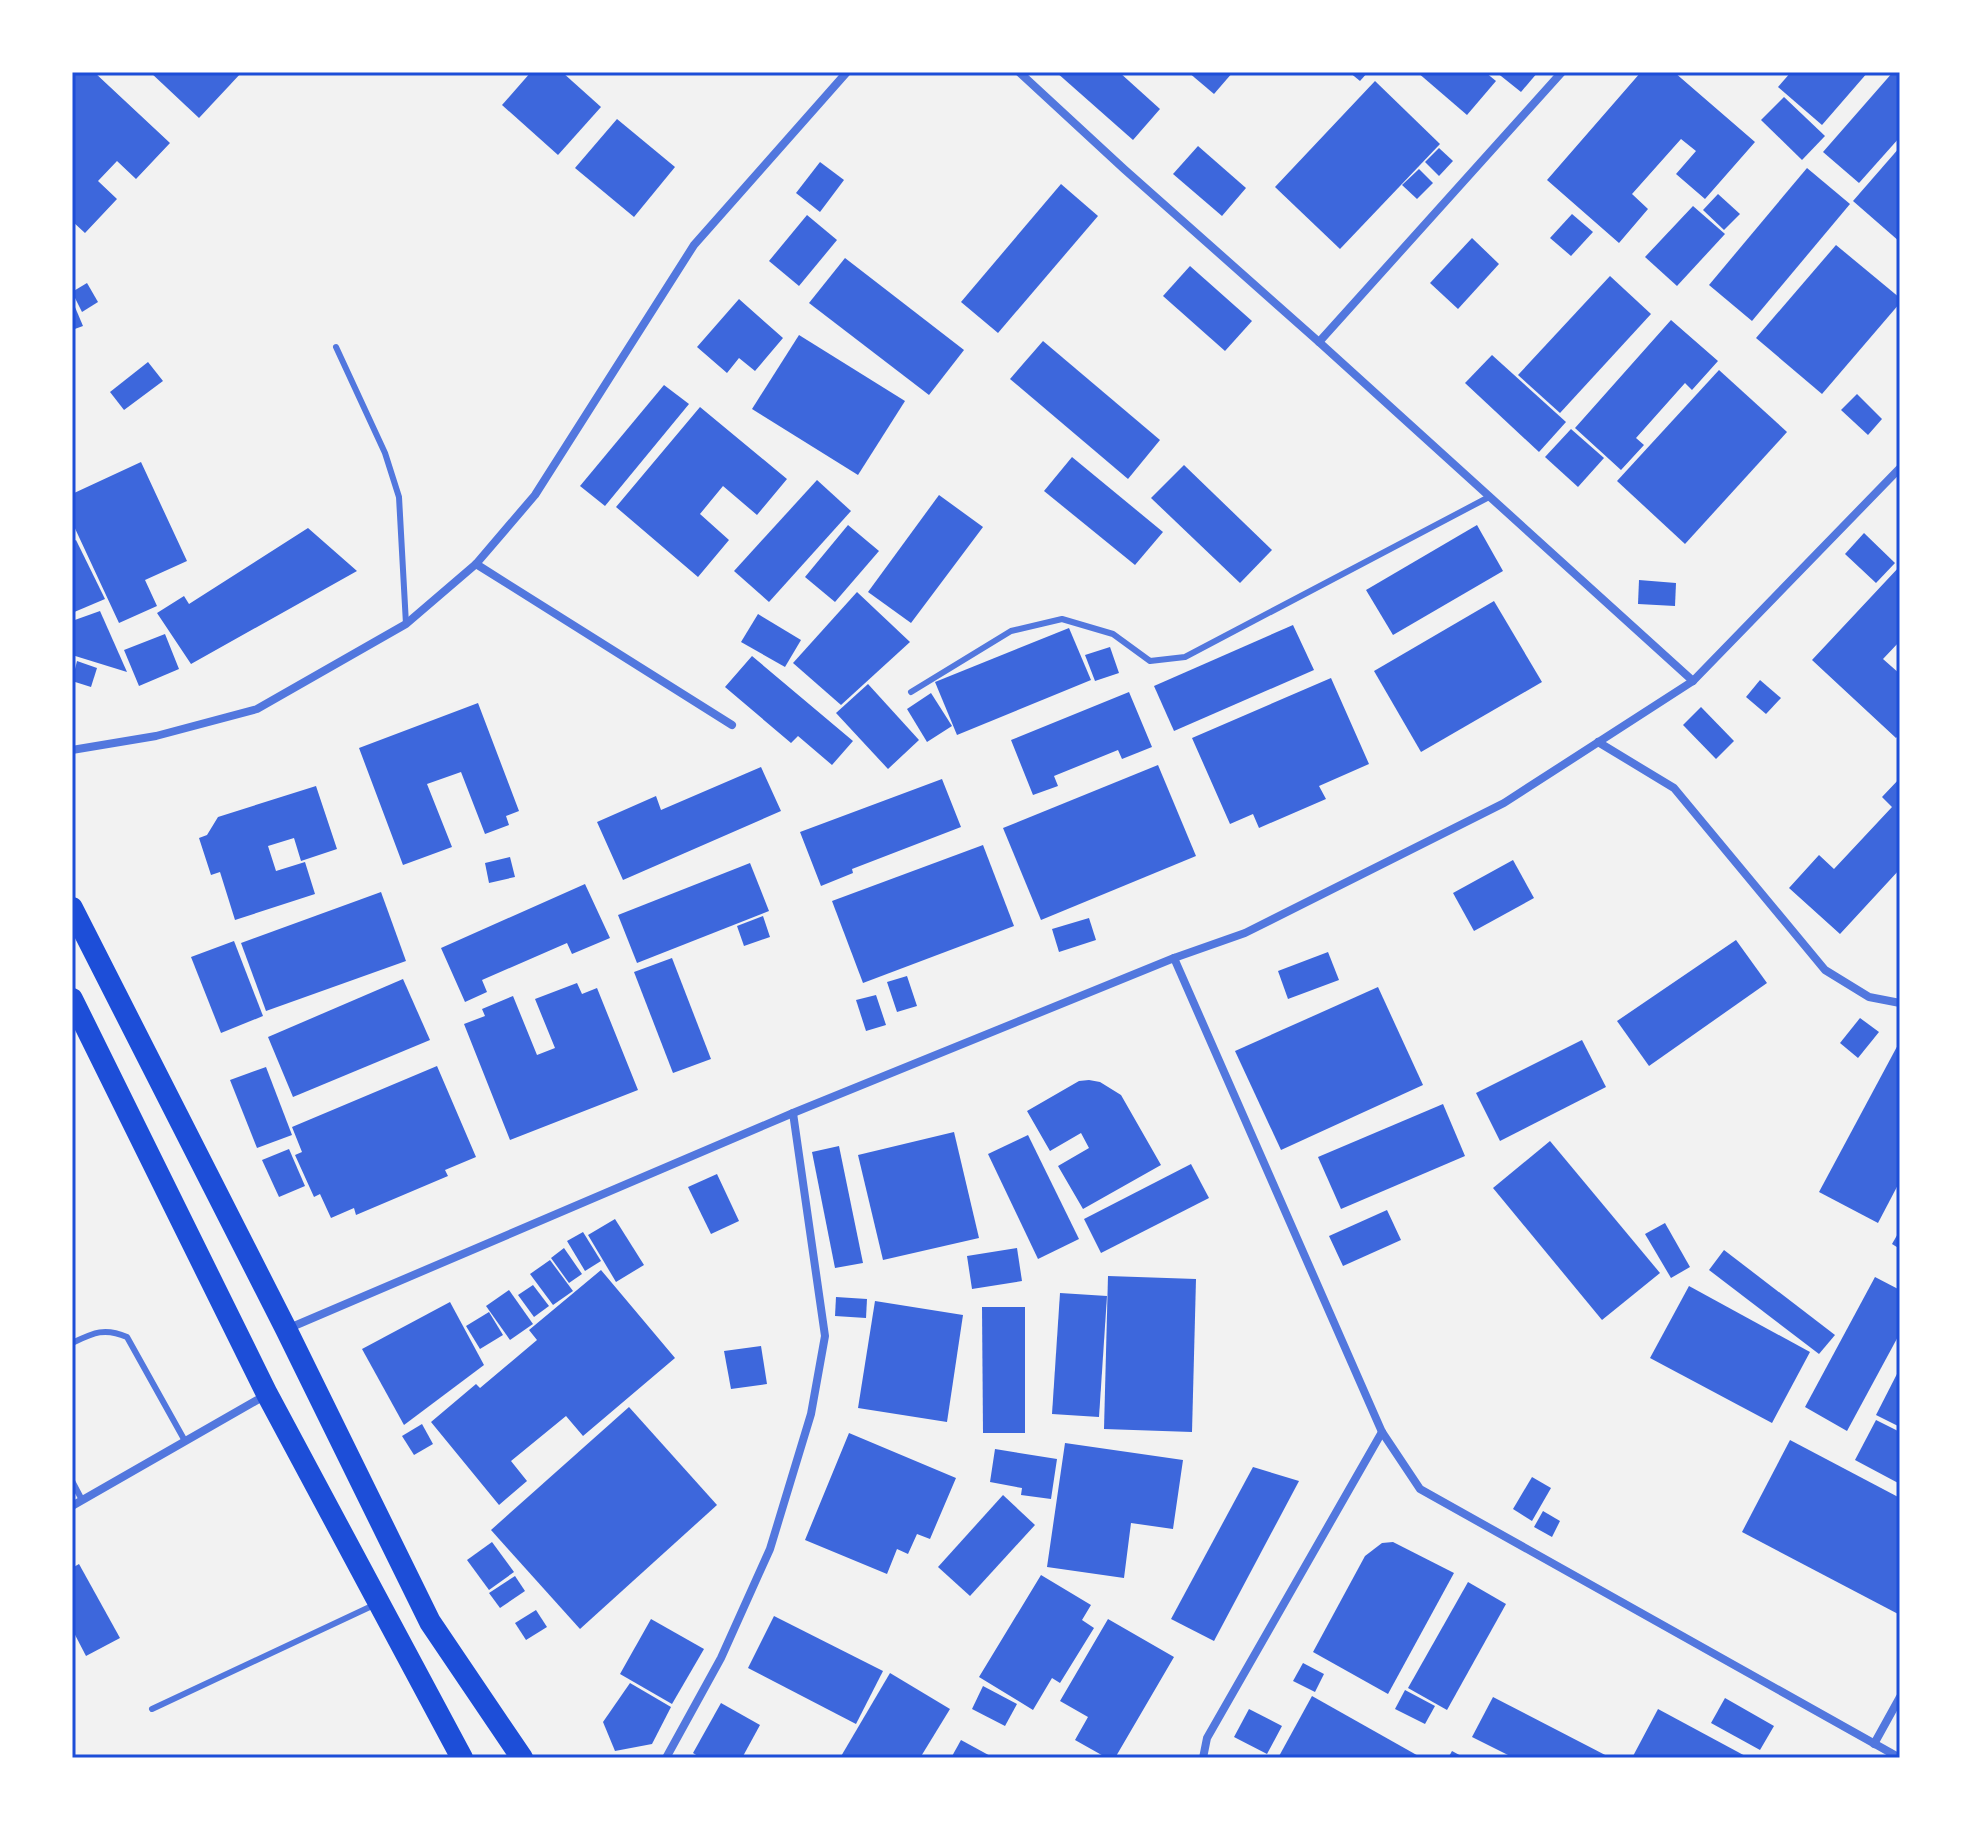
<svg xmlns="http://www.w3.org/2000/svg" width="1972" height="1830" font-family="Jost,sans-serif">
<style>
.building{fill:#3d67dc}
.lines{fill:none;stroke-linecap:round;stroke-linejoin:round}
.service{stroke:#5277de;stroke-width:6}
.minor{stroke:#5277de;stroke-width:8}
.trunk{stroke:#1d4ed8;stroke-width:22}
.neatline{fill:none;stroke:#1d4ed8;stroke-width:3}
</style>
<rect width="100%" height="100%" fill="#f2f2f2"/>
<g class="building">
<polygon points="72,72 94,72 170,143 136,179 117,161 98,181 117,199 85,233 72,221"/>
<polygon points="150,72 242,72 199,118"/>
<polygon points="531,72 562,72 601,107 558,155 502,105"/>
<polygon points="1056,72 1119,72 1160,109 1133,140"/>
<polygon points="1188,72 1233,72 1214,94"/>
<polygon points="1349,72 1368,72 1360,81"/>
<polygon points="1417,72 1485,72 1496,81 1467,115"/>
<polygon points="1496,72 1538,72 1521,92"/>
<polygon points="1641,72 1674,72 1755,142 1705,199 1676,174 1696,151 1681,139 1632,194 1648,209 1619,243 1547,180"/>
<polygon points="1791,72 1868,72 1822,125 1778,87"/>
<polygon points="1893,72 1900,72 1900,137 1859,183 1823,152"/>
<polygon points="1375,81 1440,144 1340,249 1275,187"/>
<polygon points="1784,97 1825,136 1802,160 1761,120"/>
<polygon points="617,119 675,167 634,217 575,168"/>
<polygon points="1198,146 1246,188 1222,216 1173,174"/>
<polygon points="1900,147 1900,242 1853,201"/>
<polygon points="1439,148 1453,161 1439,176 1425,162"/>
<polygon points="820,162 844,180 820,212 796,193"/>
<polygon points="1807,168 1850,204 1752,321 1709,285"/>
<polygon points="1419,169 1433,183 1417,199 1402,185"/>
<polygon points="1061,184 1098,216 998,333 961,302"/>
<polygon points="1718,194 1740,214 1724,230 1703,210"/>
<polygon points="1693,206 1725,234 1677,286 1645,257"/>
<polygon points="1572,214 1593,232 1571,256 1550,238"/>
<polygon points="807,215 837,240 799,286 769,261"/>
<polygon points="1472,238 1499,264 1458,309 1430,283"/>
<polygon points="1836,245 1900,298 1900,303 1822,394 1756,338"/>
<polygon points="845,258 964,350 929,395 809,303"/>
<polygon points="1190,266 1252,321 1225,351 1163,296"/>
<polygon points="1610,276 1651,314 1560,413 1518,375"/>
<polygon points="87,283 98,302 82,312 72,292"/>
<polygon points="739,299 783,338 755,371 739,358 727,373 697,347"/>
<polygon points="72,300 83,326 72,330"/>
<polygon points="1671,320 1718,361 1692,390 1685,383 1636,438 1644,445 1621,470 1575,428"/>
<polygon points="799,335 905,401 858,475 752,409"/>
<polygon points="1043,341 1160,440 1128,479 1010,379"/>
<polygon points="1492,355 1566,422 1539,452 1465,383"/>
<polygon points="148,362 163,381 124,410 110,392"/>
<polygon points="1719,370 1787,432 1685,544 1617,481"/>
<polygon points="664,385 689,404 605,506 580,486"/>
<polygon points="1857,394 1882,419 1868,435 1841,410"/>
<polygon points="700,407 787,479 757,515 723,486 700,514 729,540 698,577 616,507"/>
<polygon points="1571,429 1604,458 1578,487 1545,457"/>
<polygon points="1072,457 1163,532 1135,565 1044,491"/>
<polygon points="141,462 187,561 145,580 157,606 119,623 72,522 72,494"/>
<polygon points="1184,465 1272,550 1240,583 1151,498"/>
<polygon points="817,480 851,511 769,602 734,571"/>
<polygon points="939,495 983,527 911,623 868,592"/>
<polygon points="848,525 879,551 835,602 805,577"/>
<polygon points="1477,525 1503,571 1393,635 1366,590"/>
<polygon points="308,528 357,571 191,664 157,613 184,596 189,604"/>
<polygon points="1864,533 1895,563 1876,583 1845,554"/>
<polygon points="76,540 105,599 72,613 72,542"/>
<polygon points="1900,566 1900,641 1883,659 1900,674 1900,734 1896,738 1812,660"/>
<polygon points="1639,580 1676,583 1675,606 1638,604"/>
<polygon points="857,592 910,642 841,705 793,663"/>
<polygon points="1494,601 1542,682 1421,752 1374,671"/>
<polygon points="100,611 127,672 72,655 72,621"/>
<polygon points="758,614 801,640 785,667 741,642"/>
<polygon points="1293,625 1314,670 1174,731 1154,686"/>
<polygon points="1069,628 1091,680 957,735 935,682"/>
<polygon points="165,634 179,669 139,686 124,650"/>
<polygon points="1110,647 1119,673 1095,681 1085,655"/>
<polygon points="752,656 853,741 832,765 798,736 791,743 725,687"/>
<polygon points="77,661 97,668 91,687 72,681"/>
<polygon points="1331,678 1369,764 1319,786 1326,799 1259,828 1253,814 1230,824 1192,738"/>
<polygon points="1760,680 1781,698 1766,714 1746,697"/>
<polygon points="868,684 919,740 888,769 836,713"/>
<polygon points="1129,692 1152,747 1122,759 1118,750 1054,776 1058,786 1033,795 1011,740"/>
<polygon points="931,693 952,726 927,742 907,709"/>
<polygon points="478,703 519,811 506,816 509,825 485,834 461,772 427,784 452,847 403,865 359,748"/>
<polygon points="1701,707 1734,741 1716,759 1683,725"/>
<polygon points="1158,765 1196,856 1041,920 1003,828"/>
<polygon points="761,767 781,811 623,880 597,822 656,796 661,810"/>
<polygon points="1900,778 1900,869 1840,934 1789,888 1819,855 1834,869 1892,807 1882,797"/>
<polygon points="942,779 961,827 852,869 853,873 821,886 800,832"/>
<polygon points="316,786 337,849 301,861 294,838 268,846 276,871 305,862 315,894 235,920 220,872 211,875 199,838 207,835 218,817"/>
<polygon points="983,845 1014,926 863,983 832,901"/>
<polygon points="510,857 515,877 489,883 485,863"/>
<polygon points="1513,860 1534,898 1474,931 1453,893"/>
<polygon points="750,863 769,911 637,963 618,915"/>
<polygon points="585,884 610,938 572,954 567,943 482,980 487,992 465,1002 441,948"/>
<polygon points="381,892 406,961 266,1011 241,943"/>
<polygon points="763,916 770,937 744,946 737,926"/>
<polygon points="1089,918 1096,940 1059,952 1052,929"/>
<polygon points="1736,940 1767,983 1649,1066 1617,1021"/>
<polygon points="234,941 263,1016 221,1033 191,957"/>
<polygon points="1328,952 1339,980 1288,999 1278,971"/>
<polygon points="672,958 711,1059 673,1073 634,972"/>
<polygon points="907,976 917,1006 897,1012 887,982"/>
<polygon points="403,979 430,1040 293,1097 268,1037"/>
<polygon points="577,983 582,994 597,988 638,1090 510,1140 464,1024 485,1016 482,1009 513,996 537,1055 555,1048 535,999"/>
<polygon points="1378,987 1423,1085 1281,1150 1235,1051"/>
<polygon points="876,995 886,1025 866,1031 856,1000"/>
<polygon points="1860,1018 1879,1032 1858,1058 1840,1043"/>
<polygon points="1582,1040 1606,1087 1500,1141 1476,1093"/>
<polygon points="1900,1041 1900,1181 1878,1223 1819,1192"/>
<polygon points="437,1066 476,1157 445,1170 448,1176 356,1215 354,1208 331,1218 320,1194 314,1197 295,1155 302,1152 292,1127"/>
<polygon points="266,1067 292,1135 257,1148 230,1080"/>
<polygon points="1089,1080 1100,1082 1121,1095 1161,1165 1083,1209 1058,1166 1089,1148 1081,1133 1050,1151 1027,1111 1079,1081"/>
<polygon points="1443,1104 1465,1156 1341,1209 1318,1157"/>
<polygon points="954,1132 979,1238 883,1260 858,1155"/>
<polygon points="1028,1135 1079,1239 1038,1259 988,1154"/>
<polygon points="1550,1141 1660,1273 1602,1320 1493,1188"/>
<polygon points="839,1146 863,1263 835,1268 812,1152"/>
<polygon points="289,1149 305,1186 279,1197 262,1160"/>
<polygon points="1191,1164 1209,1198 1101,1253 1084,1219"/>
<polygon points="717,1174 739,1221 711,1234 688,1187"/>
<polygon points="1387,1210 1401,1240 1343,1266 1329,1236"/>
<polygon points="615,1219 644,1265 616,1282 588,1235"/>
<polygon points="1665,1223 1690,1267 1671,1278 1645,1234"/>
<polygon points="1900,1230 1900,1249 1892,1244"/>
<polygon points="583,1232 601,1261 585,1271 567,1241"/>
<polygon points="564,1248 582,1274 569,1283 551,1258"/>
<polygon points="1017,1248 1022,1281 972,1289 967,1256"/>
<polygon points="1724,1250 1835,1335 1819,1354 1709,1270"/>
<polygon points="550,1260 573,1291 553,1305 530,1274"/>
<polygon points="601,1270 675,1358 583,1436 566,1416 511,1461 527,1481 499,1505 431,1422 476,1384 480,1388 537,1340 529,1330"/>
<polygon points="1108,1276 1196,1279 1192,1432 1104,1429"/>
<polygon points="1875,1277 1900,1290 1900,1333 1847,1431 1805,1407"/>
<polygon points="533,1285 549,1306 534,1317 518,1295"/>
<polygon points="1689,1286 1810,1352 1772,1423 1650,1358"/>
<polygon points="509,1290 533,1324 510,1340 486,1306"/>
<polygon points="1060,1293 1107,1296 1099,1417 1052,1414"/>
<polygon points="836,1297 867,1299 866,1318 835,1316"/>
<polygon points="875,1301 963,1315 947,1422 858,1408"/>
<polygon points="450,1302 484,1365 404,1425 362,1349"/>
<polygon points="982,1307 1025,1307 1025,1433 983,1433"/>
<polygon points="489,1312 503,1335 480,1349 466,1326"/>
<polygon points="761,1346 767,1384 731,1389 724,1351"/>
<polygon points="1900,1368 1900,1427 1876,1415"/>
<polygon points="629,1407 717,1505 580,1629 491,1530"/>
<polygon points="1876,1420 1900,1432 1900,1484 1855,1460"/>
<polygon points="422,1424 433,1444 414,1455 402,1436"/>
<polygon points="849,1433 956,1478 930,1539 917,1534 908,1554 897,1549 887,1574 805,1540"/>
<polygon points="1790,1440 1900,1498 1900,1615 1742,1532"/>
<polygon points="1065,1443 1183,1460 1173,1529 1131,1523 1124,1578 1047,1567"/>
<polygon points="995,1449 1057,1459 1051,1499 1021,1495 1022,1488 990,1482"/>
<polygon points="1253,1467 1299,1481 1214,1641 1171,1619"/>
<polygon points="1532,1477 1551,1488 1532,1521 1513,1509"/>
<polygon points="1003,1495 1035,1525 970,1596 938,1567"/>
<polygon points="1543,1511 1560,1521 1552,1537 1534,1527"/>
<polygon points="492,1542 514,1572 489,1590 467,1560"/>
<polygon points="1393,1542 1454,1573 1388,1694 1313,1652 1365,1556 1382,1543"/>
<polygon points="79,1564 120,1638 86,1656 72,1629 72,1568"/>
<polygon points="1041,1575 1091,1605 1082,1620 1094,1628 1060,1683 1052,1678 1033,1710 979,1677"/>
<polygon points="515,1576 525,1591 500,1608 489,1593"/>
<polygon points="1468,1582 1506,1604 1447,1710 1408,1688"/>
<polygon points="536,1610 547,1627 526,1640 515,1623"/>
<polygon points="774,1616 883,1671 856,1724 748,1668"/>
<polygon points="651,1619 704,1649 672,1704 620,1674"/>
<polygon points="1108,1619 1174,1657 1115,1758 1107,1758 1075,1740 1088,1717 1060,1701"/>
<polygon points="1303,1663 1324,1674 1315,1692 1293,1681"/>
<polygon points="890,1673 950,1709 920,1758 840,1758"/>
<polygon points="630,1683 671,1707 652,1744 615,1751 603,1722"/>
<polygon points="983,1686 1017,1704 1005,1726 972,1709"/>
<polygon points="1405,1690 1435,1706 1425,1724 1395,1709"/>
<polygon points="1312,1696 1422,1758 1278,1758"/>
<polygon points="1493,1697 1611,1758 1514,1758 1472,1737"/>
<polygon points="1725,1698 1774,1726 1760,1750 1711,1723"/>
<polygon points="721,1703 760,1725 742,1758 701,1758 693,1753"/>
<polygon points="1249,1709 1282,1726 1267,1754 1234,1737"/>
<polygon points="1658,1709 1749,1758 1632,1758"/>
<polygon points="961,1740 994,1758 951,1758"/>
<polygon points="1452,1751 1465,1758 1448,1758"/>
</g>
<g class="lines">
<g class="service">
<polyline points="336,347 385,453 399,497 406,624"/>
<polyline points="911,692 1011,631 1062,619 1113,634 1150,661 1185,657 1489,497"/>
<path d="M72,1343c21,-10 32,-16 55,-6l58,104"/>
<polyline points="72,1481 82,1500"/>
<polyline points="152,1709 374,1605"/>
</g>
<g class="minor">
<polyline points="1019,72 1124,169 1319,342 1693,681"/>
<polyline points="1319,342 1562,72"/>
<polyline points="476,564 732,725"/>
<polyline points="1598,742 1674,788 1825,970 1869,997 1900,1003"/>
<polyline points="72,750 156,736 257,709 406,624 476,564 535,495 694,245 847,72"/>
<polyline points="1174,958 1382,1432 1420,1489 1900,1758"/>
<polyline points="287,1329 793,1113 1174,958 1245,933 1504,803 1693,681 1900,468"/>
<polyline points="72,1506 266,1395"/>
<polyline points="1874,1744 1900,1697"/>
<polyline points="666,1758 721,1658 770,1549 811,1414 825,1336 793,1113"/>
<polyline points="1203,1758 1207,1738 1382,1432"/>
</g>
<g class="trunk">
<polyline points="72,908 286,1329 430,1622 522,1758"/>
<polyline points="72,999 267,1394 462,1758"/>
</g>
</g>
<rect width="1972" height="1830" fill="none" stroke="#ffffff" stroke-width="148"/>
<rect x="74" y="74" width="1824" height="1682" class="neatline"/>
</svg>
